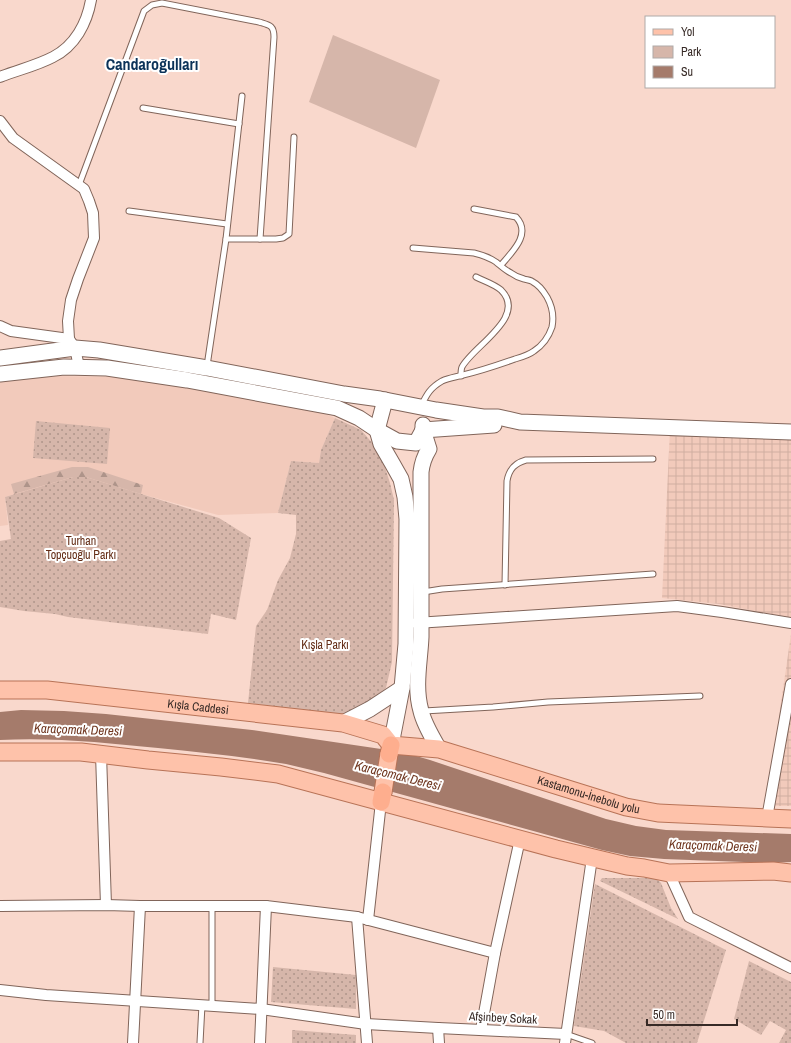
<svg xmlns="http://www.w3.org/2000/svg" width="791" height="1043" font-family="'Archivo Narrow',sans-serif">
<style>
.built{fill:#f2cabb}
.industrial{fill:url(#industrial-grid)}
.green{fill:url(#green-dots)}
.forest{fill:url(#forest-firs)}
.pitch{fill:#d6b6aa}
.water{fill:#a57b6b}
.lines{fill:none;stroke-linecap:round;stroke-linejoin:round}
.service-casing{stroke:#81655a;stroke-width:7}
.minor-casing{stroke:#81655a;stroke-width:12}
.secondary-casing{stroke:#81655a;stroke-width:17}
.primary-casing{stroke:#b87357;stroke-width:19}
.trunk-casing{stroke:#b87357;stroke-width:19}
.service{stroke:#fff;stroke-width:5}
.minor{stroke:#fff;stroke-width:10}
.secondary{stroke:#fff;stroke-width:15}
.primary{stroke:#fec2aa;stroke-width:17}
.trunk{stroke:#feae8e;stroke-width:17}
.labels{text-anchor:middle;stroke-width:4;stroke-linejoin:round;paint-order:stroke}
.park-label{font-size:12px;fill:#632c15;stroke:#fff}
.street-label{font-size:12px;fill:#372a26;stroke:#fff}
.water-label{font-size:13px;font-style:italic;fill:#703720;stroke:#fff}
.district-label{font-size:16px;font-weight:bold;fill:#0b3258;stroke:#fff}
</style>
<defs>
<pattern id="industrial-grid" width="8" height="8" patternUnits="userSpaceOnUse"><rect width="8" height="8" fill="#f2cabb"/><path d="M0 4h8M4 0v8" fill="none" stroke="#d0aea1"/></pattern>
<pattern id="green-dots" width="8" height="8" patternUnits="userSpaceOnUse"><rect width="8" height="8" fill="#d6b6aa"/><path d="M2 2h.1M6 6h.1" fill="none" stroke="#ae948a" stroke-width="1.8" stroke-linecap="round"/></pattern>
<pattern id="forest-firs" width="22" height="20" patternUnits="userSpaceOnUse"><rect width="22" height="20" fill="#d6b6aa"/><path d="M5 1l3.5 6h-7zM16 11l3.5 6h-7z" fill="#ae948a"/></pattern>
</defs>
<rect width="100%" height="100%" fill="#f9d8cc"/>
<polygon class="built" points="45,376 135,377 318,411 335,418 321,450 319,463 291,461 278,513 218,515 141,494 86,477 73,477 5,497 8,525 0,526 0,381"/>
<g class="industrial">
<polygon points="670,429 791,432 791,618 719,604 662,598"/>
<polygon points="791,634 791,806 766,806"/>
</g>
<g class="green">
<polygon points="335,418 361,430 375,446 383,461 390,483 394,500 392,662 386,688 375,700 345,715 332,714 248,703 256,626 267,610 278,580 290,558 296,534 296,515 278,513 291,461 319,463 321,450"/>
<polygon points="36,421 110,428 107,464 33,458"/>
<polygon points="73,477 86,477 219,518 251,538 236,620 211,614 208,634 68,617 55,614 24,611 0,607 0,541 11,539 5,497"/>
<polygon points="602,878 650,878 657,879 661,883 671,908 678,919 600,881"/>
<polygon points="595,884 726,950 697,1043 626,1043 604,1031 574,1026"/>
<polygon points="749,961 791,982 791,1043 779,1043 786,1030 770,1021 761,1035 734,1019"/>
<polygon points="273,967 356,975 356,1009 271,1002"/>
<polygon points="292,1030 356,1035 356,1043 292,1043"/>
</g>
<polygon class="forest" points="72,467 88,467 143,485 141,494 86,477 73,477 14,494 11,484"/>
<polygon class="pitch" points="333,35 440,80 416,148 309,102"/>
<path class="water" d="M21,710l43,1 42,3 146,16 129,19 25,4 24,7 176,59 30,7 30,4 125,4v28l-21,1 -106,-4 -34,-3 -28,-6 -278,-77 -38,-9 -19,-3c-36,-6 -72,-9 -109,-13 -52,-5 -105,-11 -158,-8v-28z"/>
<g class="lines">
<g class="service-casing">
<g id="service">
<polyline points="143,108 239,124"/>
<path d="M79,185l65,-174 8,-6 10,-2 97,19c10,3 15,3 15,15l-14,202"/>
<path d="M474,209l42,8c16,17 -4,35 -15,48"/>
<polyline points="129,211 227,224"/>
<polyline points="226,239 276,239 283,238 289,234 294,137"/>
<path d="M413,248l61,5c8,2 15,4 22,9 5,4 9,8 15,11 4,3 9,5 13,6 3,1 7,1 9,3 6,3 11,10 14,15 5,9 7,20 5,30 -3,9 -9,18 -18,24 -5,4 -12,6 -19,8 -17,6 -35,12 -52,16 -7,2 -14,3 -21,6 -12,7 -15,13 -21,25"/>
<polyline points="207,366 226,239 242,96"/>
<path d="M461,376c0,-3 0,-7 1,-9 11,-21 66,-50 39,-77 -7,-6 -17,-9 -25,-13"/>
<path d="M505,585l2,-104c2,-12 8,-18 19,-21l127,-1"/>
<polyline points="423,592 442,589 653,574"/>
<polyline points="424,711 493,707 548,702 700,696"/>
<polyline points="212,906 212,1006"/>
<polyline points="566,1034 592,1043"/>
<polyline points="200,1043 202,1005"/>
</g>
</g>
<g class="minor-casing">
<g id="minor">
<path d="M0,77c17,-7 36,-11 53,-20 22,-11 34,-34 38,-57"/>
<polyline points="0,121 13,138 84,189 89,201 93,213 94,238 78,279 71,300 68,321 69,339"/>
<polyline points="0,326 11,331 69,339 75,348 79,367"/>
<polyline points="416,623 677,606 722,612 791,623"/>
<polyline points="101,754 106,905"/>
<polyline points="767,818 791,684"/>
<polyline points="669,873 689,917 791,968"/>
<polyline points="0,906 106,905 140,906 266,906 357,917 495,953"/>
<polyline points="357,917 367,1043"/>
<polyline points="368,920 381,802"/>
<polyline points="0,990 46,995 261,1009 366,1024 438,1028 566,1034"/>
<polyline points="438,1028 439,1043"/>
<polyline points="481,1030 495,953 520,839"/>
<polyline points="133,1043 140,906"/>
<polyline points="260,1043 266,906"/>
<polyline points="565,1043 592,858"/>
</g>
</g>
<g class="secondary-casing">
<g id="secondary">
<polyline points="0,358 75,348 99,350 207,368 344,394 380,399 436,410 483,417 498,417 520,422 791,432"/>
<polyline points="0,374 64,367 107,368 187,380 337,408 359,418 377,430 397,441 416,443 423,430"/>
<polyline points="385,400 377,430 381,444 392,463 401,479 405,497 407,519 406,644 402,688 391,745"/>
<path d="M423,425v5l6,19c-5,8 -7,14 -8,23 0,55 0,110 0,165 -1,24 -7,50 0,74 3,13 11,26 18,38"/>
<polyline points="423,430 494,425"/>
<polyline points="343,723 370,709 402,688"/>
</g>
</g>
<g class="primary-casing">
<g id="primary">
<path id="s1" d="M0,690h47l296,33 40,12 8,10 48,4 187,58 32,6 109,5 24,1"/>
<polyline points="0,752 81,752 148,760 221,767 278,774 556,849 627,866 644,868 669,873 773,871 791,873"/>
<polyline points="383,792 389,754"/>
</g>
</g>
<g class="trunk-casing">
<g id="trunk">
<polyline points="389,754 391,745"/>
<polyline points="381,802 383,792"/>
</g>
</g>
<use href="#service" class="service"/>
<use href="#minor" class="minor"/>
<use href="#secondary" class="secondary"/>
<use href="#primary" class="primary"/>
<use href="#trunk" class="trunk"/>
</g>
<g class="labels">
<g class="park-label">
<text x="81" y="545">Turhan<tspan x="81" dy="14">Topçuoğlu Parkı</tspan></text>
<text x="325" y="649">Kışla Parkı</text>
</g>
<g class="street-label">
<text dy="4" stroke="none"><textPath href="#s1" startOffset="199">Kışla Caddesi</textPath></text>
<text dy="4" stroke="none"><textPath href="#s1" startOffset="604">Kastamonu-İnebolu yolu</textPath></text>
<text transform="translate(503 1018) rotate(3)" y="4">Afşinbey Sokak</text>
</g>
<g class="water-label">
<text transform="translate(78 729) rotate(2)" y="5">Karaçomak Deresi</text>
<text transform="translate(398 775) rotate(14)" y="5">Karaçomak Deresi</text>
<text transform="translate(713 845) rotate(2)" y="5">Karaçomak Deresi</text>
</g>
<g class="district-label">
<text x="152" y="70">Candaroğulları</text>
</g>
</g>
<rect x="645" y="16" width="130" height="72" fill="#ffffff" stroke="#afaaa8"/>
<rect x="653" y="29" width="20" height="6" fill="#fec2aa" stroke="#afaaa8"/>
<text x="681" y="36" font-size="12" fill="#372a26">Yol</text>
<rect x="653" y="46" width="20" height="12" fill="#d6b6aa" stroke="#afaaa8"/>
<text x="681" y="56" font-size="12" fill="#372a26">Park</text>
<rect x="653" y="66" width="20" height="12" fill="#a57b6b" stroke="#afaaa8"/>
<text x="681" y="76" font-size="12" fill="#372a26">Su</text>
<path d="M647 1019v6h90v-6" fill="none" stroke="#372a26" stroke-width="2"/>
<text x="653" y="1019" font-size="12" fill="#372a26" stroke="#ffffff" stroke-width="3" paint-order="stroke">50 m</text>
</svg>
